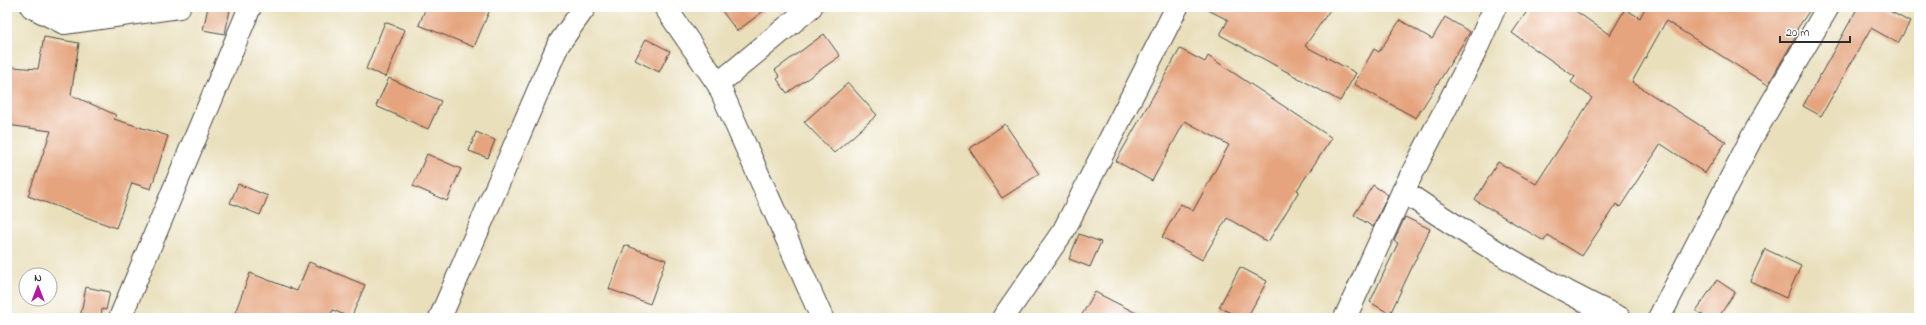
<svg xmlns="http://www.w3.org/2000/svg" width="1926" height="325" font-family="'Indie Flower',sans-serif">
<style>
.building{fill:#e5a47e}
.lines{fill:none;stroke-linecap:round;stroke-linejoin:round}
.minor-casing{stroke:#484641;stroke-width:24}
.minor{stroke:#fff;stroke-width:22}
</style>
<rect width="100%" height="100%" fill="#fff"/>
<filter id="ink" filterUnits="userSpaceOnUse"><feTurbulence type="fractalNoise" baseFrequency=".025" numOctaves="2"/><feDisplacementMap in="SourceGraphic" scale="8" xChannelSelector="R" yChannelSelector="G"/><feConvolveMatrix kernelMatrix="1 2 1 2 8 2 1 2 1" color-interpolation-filters="sRGB"/></filter>
<filter id="wash" filterUnits="userSpaceOnUse"><feTurbulence type="fractalNoise" baseFrequency=".012" numOctaves="4" result="noise"/><feDisplacementMap in="SourceGraphic" scale="16" xChannelSelector="R" yChannelSelector="G"/><feGaussianBlur stdDeviation="0.9" result="paint"/><feColorMatrix in="noise" values="0 0 0 0 0 0 0 0 0 0 0 0 0 0 0 0 0 1.4 0 .05"/><feComposite in="paint" operator="in"/></filter>
<g filter="url(#wash)">
<rect width="100%" height="100%" fill="#e9dfbb"/>
<g id="blocks">
<g class="building">
<polygon points="208,7 230,10 225,34 203,30"/>
<polygon points="426,7 491,7 474,47 419,25"/>
<polygon points="719,7 769,7 737,31"/>
<polygon points="1202,7 1332,7 1305,46 1356,73 1340,101 1220,35 1228,20"/>
<polygon points="1530,7 1570,7 1610,35 1625,9 1640,18 1645,8 1643,7 1812,7 1797,29 1799,31 1768,85 1666,21 1632,82 1726,142 1705,173 1661,144 1620,207 1616,204 1582,256 1548,235 1544,241 1475,200 1498,162 1536,184 1592,98 1571,82 1575,77 1512,33"/>
<polygon points="1858,7 1882,7 1910,22 1898,43 1871,28 1821,116 1803,106"/>
<polygon points="1445,17 1470,32 1416,118 1354,84 1374,49 1379,52 1400,20 1432,39"/>
<polygon points="385,22 405,30 386,77 366,69"/>
<polygon points="824,34 840,56 787,93 777,79 780,77 775,70"/>
<polygon points="44,37 79,43 71,95 116,115 114,119 168,136 151,189 132,183 116,228 28,196 51,131 7,125 12,67 38,69"/>
<polygon points="646,39 670,51 659,72 635,60"/>
<polygon points="1180,49 1205,62 1208,56 1332,138 1297,190 1299,191 1268,242 1227,218 1202,260 1162,237 1181,204 1193,211 1229,145 1185,121 1152,181 1116,161"/>
<polygon points="389,78 441,101 428,129 376,106"/>
<polygon points="848,83 877,115 834,153 804,122"/>
<polygon points="1005,124 1039,174 1002,198 969,149"/>
<polygon points="476,132 495,140 488,158 469,151"/>
<polygon points="427,154 461,169 447,201 413,186"/>
<polygon points="238,184 268,196 260,215 230,203"/>
<polygon points="1373,185 1388,195 1373,227 1354,215"/>
<polygon points="1405,217 1430,229 1390,314 1370,302 1398,243 1394,241"/>
<polygon points="1079,234 1101,242 1090,267 1069,259"/>
<polygon points="625,245 666,260 650,304 609,289"/>
<polygon points="1765,249 1801,266 1786,298 1750,281"/>
<polygon points="309,262 365,285 351,318 333,310 329,318 233,318 250,273 297,291"/>
<polygon points="1240,267 1267,281 1247,318 1240,318 1219,307"/>
<polygon points="1717,280 1735,292 1718,318 1707,318 1696,311"/>
<polygon points="86,287 110,292 106,310 102,309 101,318 80,318"/>
<polygon points="1095,292 1146,318 1080,318"/>
</g>
</g>
</g>
<g filter="url(#ink)">
<use href="#blocks" fill-opacity="0" stroke="#484641" stroke-width="1"/>
<g class="lines">
<g class="minor-casing">
<g id="minor">
<polyline points="32,7 64,23 179,7"/>
<polyline points="665,7 718,84 822,318"/>
<polyline points="718,84 811,7"/>
<path d="M1403,191c69,47 141,92 217,127"/>
<polyline points="120,318 250,7"/>
<polyline points="440,318 558,45 585,7"/>
<polyline points="1003,318 1064,230 1177,7"/>
<polyline points="1345,318 1403,191 1475,52 1495,7"/>
<polyline points="1659,318 1752,137 1828,7"/>
</g>
</g>
<use href="#minor" class="minor"/>
</g>
</g>
<rect width="1926" height="325" fill="none" stroke="#fff" stroke-width="24"/>
<g transform="translate(38 287)"><circle r="19" fill="#ffffff" stroke="#aaaaaa"/>
<path d="M0-3L7 15L0 10L-7 15Z" fill="#b5179e"/>
<text y="-6" font-size="11" font-weight="bold" text-anchor="middle" fill="#2b2b2b">N</text>
</g>
<path d="M1780 36v6h70v-6" fill="none" stroke="#2b2b2b" stroke-width="2"/>
<text x="1786" y="36" font-size="12" fill="#2b2b2b" stroke="#ffffff" stroke-width="3" paint-order="stroke">20 m</text>
</svg>
